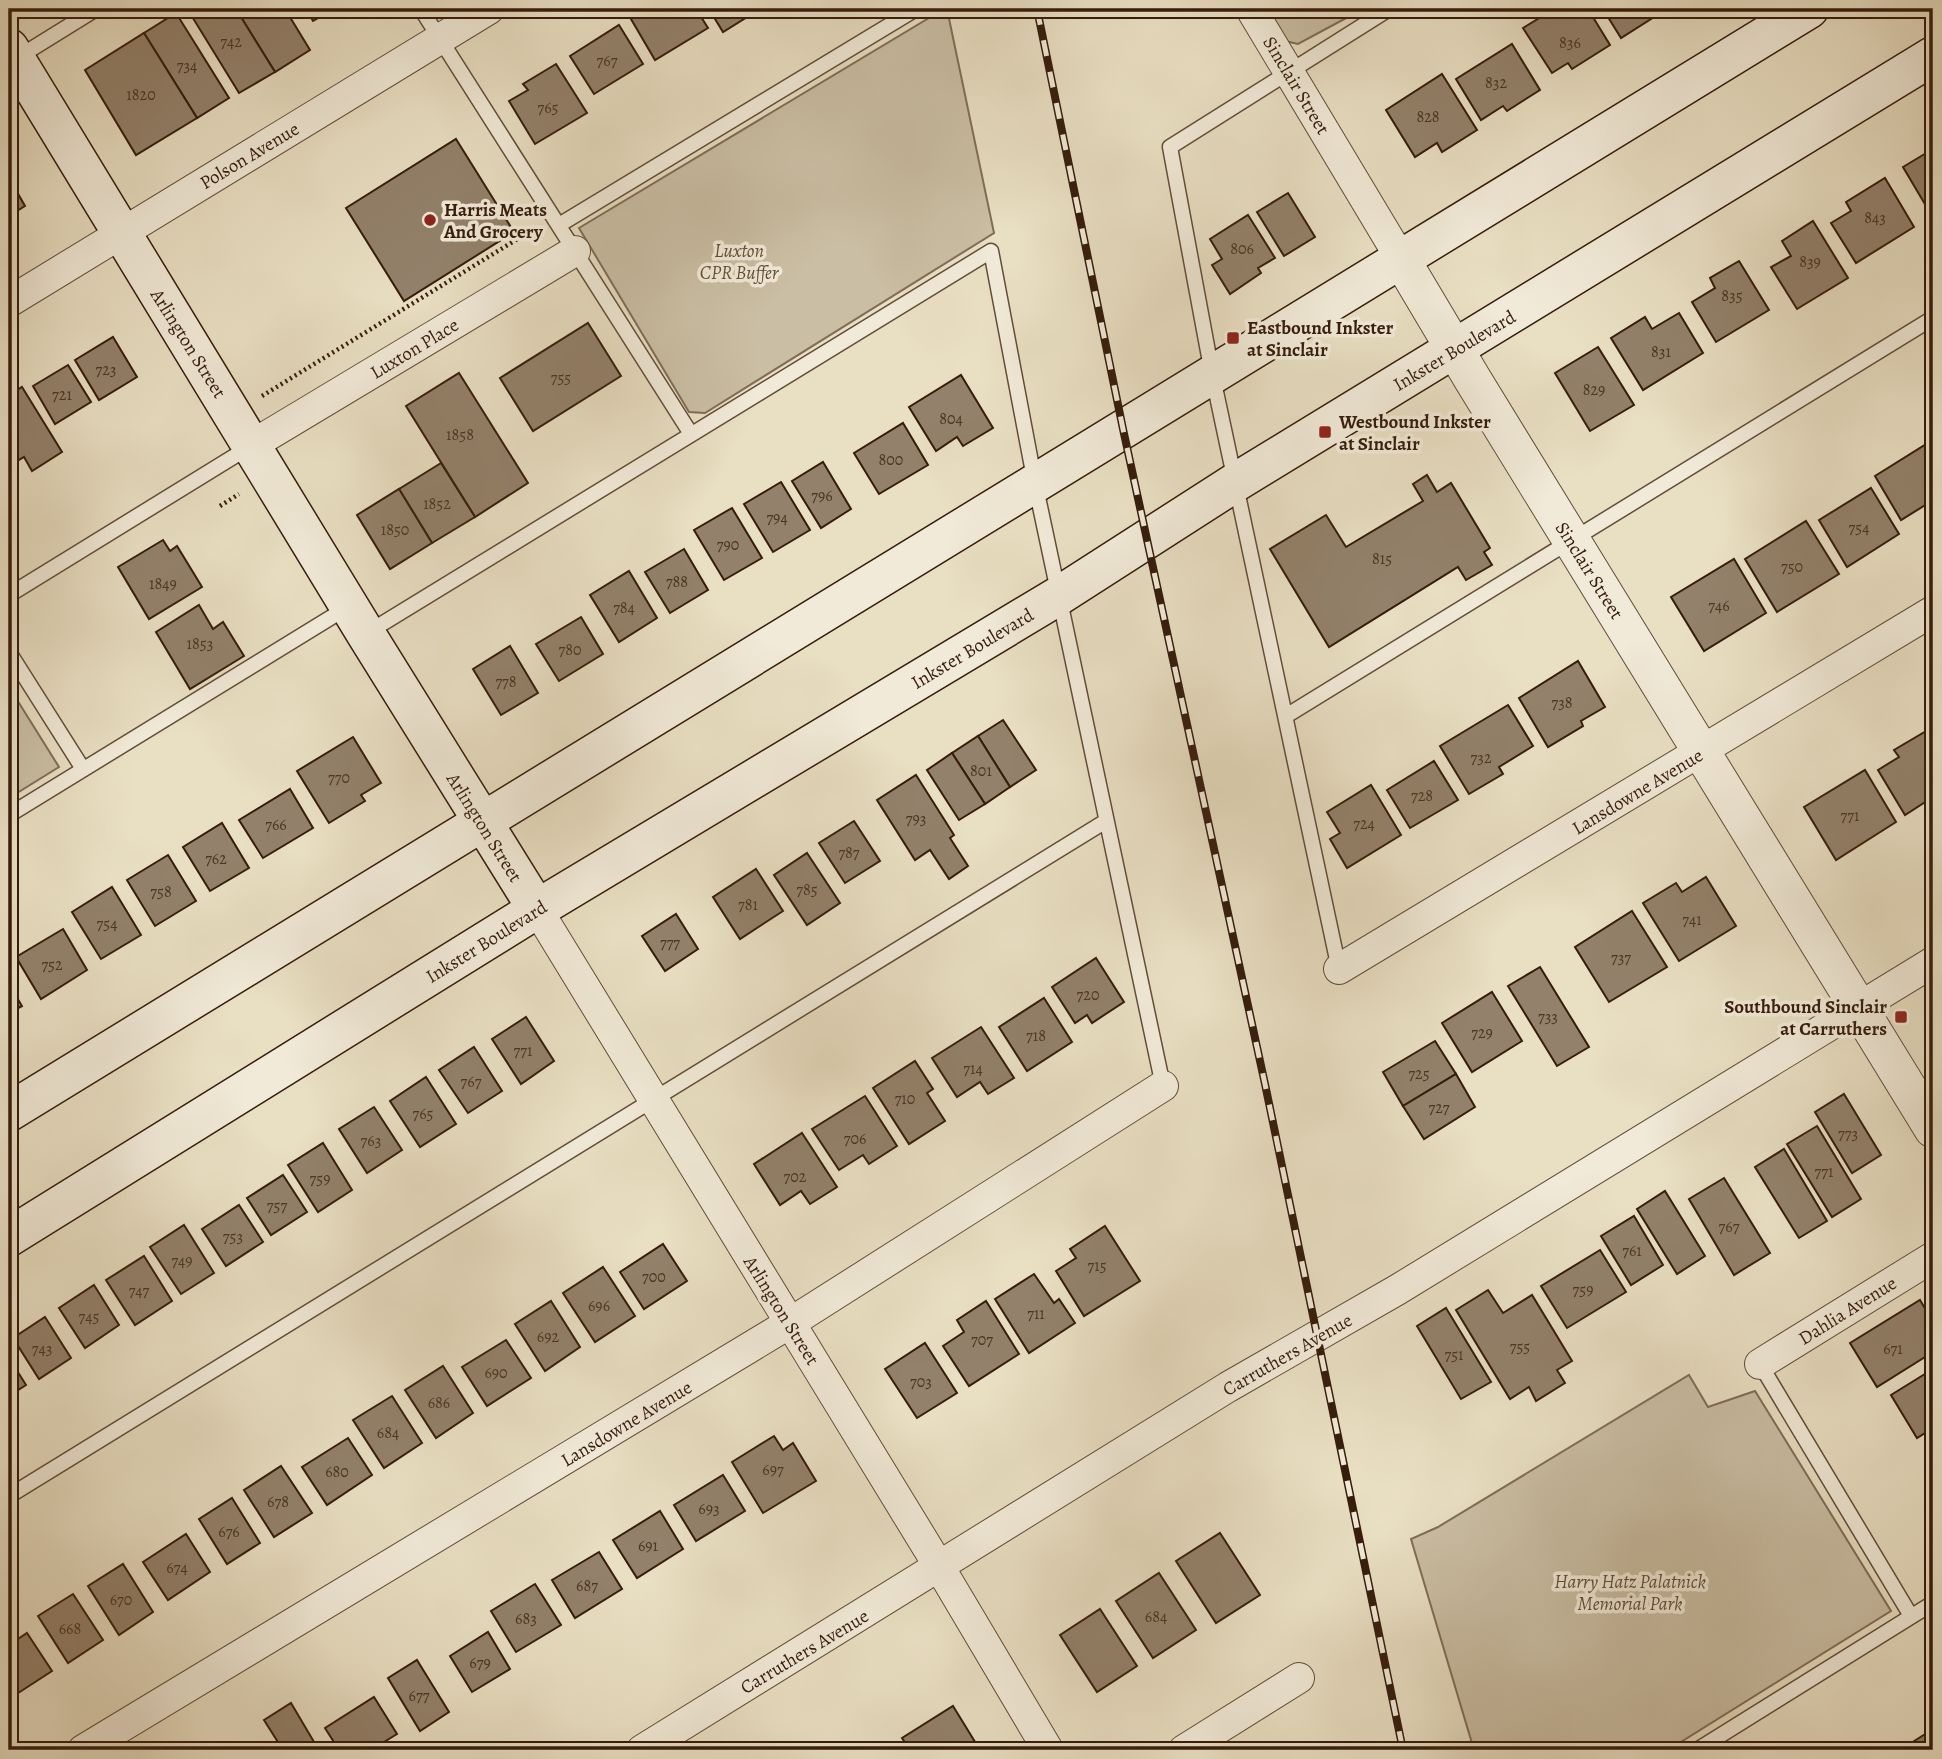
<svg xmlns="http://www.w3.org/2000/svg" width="1942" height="1759" font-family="Alegreya,serif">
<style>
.green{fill:#cabea4;stroke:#806d58;stroke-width:2}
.building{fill:#93816b;stroke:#351c0c;stroke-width:2}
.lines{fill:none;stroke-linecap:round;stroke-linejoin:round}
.service-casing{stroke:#624d3a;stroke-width:17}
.minor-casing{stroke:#624d3a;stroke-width:32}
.tertiary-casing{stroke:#624d3a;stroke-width:39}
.secondary-casing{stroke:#351c0c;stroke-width:41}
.path{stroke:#351c0c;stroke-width:4.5;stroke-dasharray:2 3.5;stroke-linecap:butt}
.service{stroke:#f1ead8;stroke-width:14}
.minor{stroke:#f1ead8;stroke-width:30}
.tertiary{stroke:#f1ead8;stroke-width:37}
.secondary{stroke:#f1ead8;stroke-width:38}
.rail-casing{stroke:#351c0c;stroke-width:8}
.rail{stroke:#f1ead8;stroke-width:5;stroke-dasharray:16;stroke-linecap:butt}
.poi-dot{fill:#8f2418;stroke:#f1ead8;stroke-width:2.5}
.labels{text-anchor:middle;stroke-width:7;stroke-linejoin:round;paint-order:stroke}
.number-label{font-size:16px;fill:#4c3524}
.street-label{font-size:19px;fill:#351c0c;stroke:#f1ead8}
.poi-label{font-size:19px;font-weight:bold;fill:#351c0c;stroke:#f1ead8;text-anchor:start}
.park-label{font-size:19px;font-style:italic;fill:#624d3a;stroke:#f1ead8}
</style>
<rect width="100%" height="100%" fill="#e9dfc3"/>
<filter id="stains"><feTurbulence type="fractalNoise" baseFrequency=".00286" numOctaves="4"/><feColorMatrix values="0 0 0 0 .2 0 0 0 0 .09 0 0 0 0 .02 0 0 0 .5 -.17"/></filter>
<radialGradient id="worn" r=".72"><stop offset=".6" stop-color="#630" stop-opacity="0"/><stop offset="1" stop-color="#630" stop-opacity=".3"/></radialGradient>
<g class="green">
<polygon points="944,9 947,9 994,233 705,413 689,412 579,228"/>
<polygon points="1265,9 1363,9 1298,44 1285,41"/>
<polygon points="9,687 59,767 9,798"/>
<polygon points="1689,1375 1708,1407 1755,1391 1891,1611 1668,1750 1474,1750 1411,1539 1438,1527"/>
</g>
<g class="building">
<polygon points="236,9 285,9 310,50 275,72"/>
<polygon points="236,9 275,72 239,93 188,10"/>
<polygon points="306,9 334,9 313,21"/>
<polygon points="647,9 696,9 708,28 655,60 631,19"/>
<polygon points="709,9 760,9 723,32"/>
<polygon points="1554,9 1588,9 1610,45 1572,69 1568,63 1552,73 1523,28"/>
<polygon points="1603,9 1651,9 1654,17 1621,38"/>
<polygon points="176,13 229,98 197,118 144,33"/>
<polygon points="619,25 643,64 594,94 570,56"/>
<polygon points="144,33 197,118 136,155 85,70"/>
<polygon points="1512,44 1540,90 1507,111 1503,106 1481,120 1456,79"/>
<polygon points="556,64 587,113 535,144 509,101 528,90 523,84"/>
<polygon points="1442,74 1477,130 1442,152 1437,143 1415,157 1386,110"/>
<polygon points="456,139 514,232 404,301 346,208"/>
<polygon points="1933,149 1933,209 1929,211 1903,167"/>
<polygon points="9,178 25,206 9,216"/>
<polygon points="1885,178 1914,227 1856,263 1831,223 1851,211 1846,202"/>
<polygon points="1288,193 1315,237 1284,256 1257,212"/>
<polygon points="1248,215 1275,258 1258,268 1261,273 1230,294 1212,265 1222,259 1210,239"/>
<polygon points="1813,221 1848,278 1797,309 1771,267 1791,256 1782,241"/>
<polygon points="1739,261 1769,310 1716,342 1692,302 1715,288 1710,278"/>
<polygon points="1679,313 1703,353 1643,390 1611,338 1645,317 1652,329"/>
<polygon points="588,323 621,376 533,431 500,378"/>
<polygon points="113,337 137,377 99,400 75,360"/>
<polygon points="1598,347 1634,405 1590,431 1555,373"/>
<polygon points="68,365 91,402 55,424 33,386"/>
<polygon points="459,373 528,483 475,517 406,406"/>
<polygon points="961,375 993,428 963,446 957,437 936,451 909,407"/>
<polygon points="22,387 62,452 32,471 24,457 14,463 9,454 9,395"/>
<polygon points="903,423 928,465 879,494 854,453"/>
<polygon points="1928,443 1933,451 1933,512 1927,504 1901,520 1875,476"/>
<polygon points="823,462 851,509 821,528 792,481"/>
<polygon points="441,463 475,517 432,543 399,489"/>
<polygon points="1427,475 1437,492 1451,483 1490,548 1484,552 1492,565 1466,580 1458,567 1329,647 1270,549 1326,515 1346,547 1423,501 1413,484"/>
<polygon points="781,482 810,530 773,552 744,504"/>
<polygon points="1871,488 1899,534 1847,567 1819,520"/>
<polygon points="399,489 432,543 390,569 357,515"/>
<polygon points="732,508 762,558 724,580 694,530"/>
<polygon points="1806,521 1839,574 1777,612 1745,559"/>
<polygon points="163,540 170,551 177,546 202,587 149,619 118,567"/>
<polygon points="684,549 708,590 670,613 645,572"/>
<polygon points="1734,559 1766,613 1704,651 1671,597"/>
<polygon points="629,571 657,618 619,642 590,595"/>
<polygon points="199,605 213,629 223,622 244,656 190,689 156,632"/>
<polygon points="581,617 603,654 559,681 536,644"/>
<polygon points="510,646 538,693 501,715 473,669"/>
<polygon points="1578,661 1605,707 1581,721 1583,726 1548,747 1519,698"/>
<polygon points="1508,705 1533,746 1499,767 1503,774 1469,794 1440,746"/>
<polygon points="1003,720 1036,770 1010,787 978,736"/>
<polygon points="1933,727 1933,797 1905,815 1878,770 1899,757 1894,750"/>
<polygon points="978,736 1010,787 985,804 952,753"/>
<polygon points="353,737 381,783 361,795 365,801 329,823 297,771"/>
<polygon points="952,753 985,804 959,820 927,770"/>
<polygon points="1434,761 1458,800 1410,828 1387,790"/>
<polygon points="1865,770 1896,822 1836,860 1804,807"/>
<polygon points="916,775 954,835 950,838 968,866 949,879 930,850 915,860 877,800"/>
<polygon points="1371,785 1401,835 1347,868 1330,839 1340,833 1327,812"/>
<polygon points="290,789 313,828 263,858 239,820"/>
<polygon points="854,821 880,861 845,883 819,843"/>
<polygon points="222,823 249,868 210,891 183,847"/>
<polygon points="807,853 840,903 807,925 774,875"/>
<polygon points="168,855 196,901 155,926 127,880"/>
<polygon points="756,869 783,911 740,939 713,897"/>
<polygon points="1706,877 1736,926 1679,961 1643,903 1676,883 1682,892"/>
<polygon points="112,887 141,935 101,959 72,912"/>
<polygon points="1632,911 1667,967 1609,1002 1575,947"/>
<polygon points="676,914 698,949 665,971 642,936"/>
<polygon points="63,929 87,970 41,999 16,957"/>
<polygon points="1096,958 1124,1002 1092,1023 1087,1015 1075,1023 1052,987"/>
<polygon points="1540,967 1589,1047 1557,1066 1508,986"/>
<polygon points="9,984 22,1006 9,1013"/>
<polygon points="1492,992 1522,1041 1472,1072 1442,1023"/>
<polygon points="1044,998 1072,1042 1027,1071 999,1027"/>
<polygon points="526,1017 554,1061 521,1084 492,1039"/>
<polygon points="981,1027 1014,1078 988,1094 980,1082 957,1097 932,1058"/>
<polygon points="1435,1041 1456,1074 1403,1106 1383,1072"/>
<polygon points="474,1047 502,1091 468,1113 439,1070"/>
<polygon points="915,1061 933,1089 927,1093 945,1121 909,1144 873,1088"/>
<polygon points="1456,1074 1475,1107 1424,1139 1403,1106"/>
<polygon points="426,1077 456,1124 420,1147 390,1101"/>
<polygon points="1844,1094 1881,1155 1852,1173 1815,1112"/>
<polygon points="865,1096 897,1146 869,1164 863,1155 839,1170 812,1129"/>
<polygon points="374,1107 402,1150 367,1173 339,1129"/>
<polygon points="1817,1126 1861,1199 1832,1217 1787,1144"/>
<polygon points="802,1133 837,1187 810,1204 801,1191 780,1205 754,1164"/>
<polygon points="323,1143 352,1190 318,1212 288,1165"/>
<polygon points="1784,1149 1827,1221 1799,1238 1755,1167"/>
<polygon points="283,1175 307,1212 271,1235 247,1198"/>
<polygon points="1724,1178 1770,1253 1734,1275 1689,1199"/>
<polygon points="1665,1191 1705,1256 1677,1274 1637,1209"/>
<polygon points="239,1205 263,1242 226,1266 202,1229"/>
<polygon points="1634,1216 1663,1265 1631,1285 1601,1236"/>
<polygon points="184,1225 214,1273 181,1294 150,1247"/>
<polygon points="1105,1226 1140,1281 1084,1316 1056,1271 1076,1258 1070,1249"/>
<polygon points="663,1244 687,1281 644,1309 620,1272"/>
<polygon points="1600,1250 1626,1292 1567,1328 1541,1286"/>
<polygon points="144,1256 172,1301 135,1325 106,1280"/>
<polygon points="603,1267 635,1316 595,1342 563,1293"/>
<polygon points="1034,1274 1054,1303 1059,1299 1075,1323 1029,1353 995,1299"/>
<polygon points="94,1285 119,1325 85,1348 59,1308"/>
<polygon points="1488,1290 1503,1313 1532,1295 1572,1361 1557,1370 1565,1383 1536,1401 1529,1387 1510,1399 1456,1310"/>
<polygon points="1920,1300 1933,1322 1933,1352 1877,1387 1850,1343"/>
<polygon points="551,1301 580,1347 545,1371 515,1324"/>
<polygon points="986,1301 1019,1354 969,1386 943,1346 964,1332 957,1320"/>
<polygon points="1446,1308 1491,1382 1461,1399 1417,1326"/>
<polygon points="45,1317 71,1358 39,1379 13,1338"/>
<polygon points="506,1340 531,1378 487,1406 462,1367"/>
<polygon points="925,1343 957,1393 917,1418 885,1369"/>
<polygon points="9,1358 26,1385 9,1396"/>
<polygon points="443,1366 473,1413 436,1438 405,1390"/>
<polygon points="1933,1369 1933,1428 1917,1438 1891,1395"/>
<polygon points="392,1396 422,1443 384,1468 353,1420"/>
<polygon points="774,1436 783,1450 793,1443 816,1481 763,1513 732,1462"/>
<polygon points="348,1438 372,1475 327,1505 302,1467"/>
<polygon points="1933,1445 1933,1461 1926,1449"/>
<polygon points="281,1466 312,1513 274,1537 244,1490"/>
<polygon points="723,1475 745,1511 696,1541 674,1505"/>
<polygon points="232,1498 260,1543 227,1564 199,1519"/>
<polygon points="660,1511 683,1549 637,1578 613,1540"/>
<polygon points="1220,1533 1260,1595 1216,1623 1176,1561"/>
<polygon points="186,1534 210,1572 168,1600 143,1562"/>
<polygon points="599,1552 622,1589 575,1618 552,1580"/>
<polygon points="123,1564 153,1612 119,1635 88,1586"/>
<polygon points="1159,1573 1196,1630 1153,1658 1116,1601"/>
<polygon points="535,1584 561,1625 516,1652 491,1611"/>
<polygon points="73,1594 103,1640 68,1663 38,1616"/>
<polygon points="1100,1609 1137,1666 1097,1692 1060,1635"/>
<polygon points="488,1632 510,1669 472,1692 450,1656"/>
<polygon points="27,1633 52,1671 9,1699 9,1645"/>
<polygon points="417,1660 449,1712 420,1731 388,1678"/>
<polygon points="374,1697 397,1734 371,1750 339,1750 325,1728"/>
<polygon points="291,1703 317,1747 311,1750 283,1750 264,1720"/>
<polygon points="953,1706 980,1750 910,1750 902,1738"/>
<polygon points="1933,1729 1933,1750 1911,1750 1908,1745"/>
</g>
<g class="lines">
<g class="service-casing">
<g id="service">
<polyline points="421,9 691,434"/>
<polyline points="17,58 96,9"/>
<polyline points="559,225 916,9"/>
<polyline points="9,595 251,446"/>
<polyline points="367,633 991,251 1035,483 1163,1086"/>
<polyline points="9,652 83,769"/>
<polyline points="1286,716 1933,318"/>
<polyline points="9,815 348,607"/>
<polyline points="1339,969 1212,373 1170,147 1389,9"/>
<polyline points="1760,1364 1911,1616"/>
<polyline points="9,1496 1106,821"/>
<polyline points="1697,1750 1933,1603"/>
</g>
</g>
<g class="minor-casing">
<g id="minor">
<polyline points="1251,9 1401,259"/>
<polyline points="9,302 489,9"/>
<polyline points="252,445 575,251"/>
<polyline points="537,909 940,1568 1048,1750"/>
<polyline points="1339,969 1933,611"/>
<polyline points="1760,1364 1933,1257"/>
<polyline points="83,1750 790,1323 1163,1086"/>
<polyline points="642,1750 1228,1387 1397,1290 1933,962"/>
<polyline points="1184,1750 1299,1678"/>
</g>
</g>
<g class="tertiary-casing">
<polyline id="tertiary" points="1401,259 1473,380 1933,1129"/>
</g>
<g class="secondary-casing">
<g id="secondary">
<polyline points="9,48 366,634 537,909"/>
<polyline points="9,1112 1809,9"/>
<polyline points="9,1237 537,909 1060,595 1236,482 1933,56"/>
</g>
</g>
<g class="path">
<polyline points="262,396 532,230"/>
<polyline points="220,506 239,494"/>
<polyline points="1096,1747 1098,1750"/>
</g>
<use href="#service" class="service"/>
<use href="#minor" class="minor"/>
<use href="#tertiary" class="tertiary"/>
<use href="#secondary" class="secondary"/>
<g class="rail-casing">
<polyline id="rail" points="1037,9 1123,429 1265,1084 1403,1750"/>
</g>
<use href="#rail" class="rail"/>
</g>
<g class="poi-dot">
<circle cx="430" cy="220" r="7"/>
<rect x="1226" y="331" width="14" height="14" rx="3.5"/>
<rect x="1318" y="425" width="14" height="14" rx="3.5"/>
<rect x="1894" y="1010" width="14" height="14" rx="3.5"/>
</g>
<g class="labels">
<g class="number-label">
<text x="231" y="47">742</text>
<text x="1570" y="48">836</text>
<text x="607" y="66">767</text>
<text x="187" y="71">734</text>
<text x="1496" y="88">832</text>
<text x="141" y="100">1820</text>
<text x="548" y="113">765</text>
<text x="1428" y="122">828</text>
<text x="1875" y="223">843</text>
<text x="1242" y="254">806</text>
<text x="1810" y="267">839</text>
<text x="1732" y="301">835</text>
<text x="1661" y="357">831</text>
<text x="106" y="375">723</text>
<text x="561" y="383">755</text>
<text x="1594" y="395">829</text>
<text x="62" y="400">721</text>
<text x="951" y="424">804</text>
<text x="460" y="440">1858</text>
<text x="891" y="465">800</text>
<text x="822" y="501">796</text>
<text x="437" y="509">1852</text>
<text x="777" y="523">794</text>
<text x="1859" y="533">754</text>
<text x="395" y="535">1850</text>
<text x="728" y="550">790</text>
<text x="1382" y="564">815</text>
<text x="1792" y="572">750</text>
<text x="677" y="587">788</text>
<text x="163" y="589">1849</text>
<text x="1719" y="611">746</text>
<text x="624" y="613">784</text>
<text x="200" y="649">1853</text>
<text x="570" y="655">780</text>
<text x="506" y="687">778</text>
<text x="1562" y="708">738</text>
<text x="1481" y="763">732</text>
<text x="981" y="776">801</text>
<text x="339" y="783">770</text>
<text x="1422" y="801">728</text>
<text x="1850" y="821">771</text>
<text x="916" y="824">793</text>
<text x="1364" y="829">724</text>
<text x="276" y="830">766</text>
<text x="849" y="858">787</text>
<text x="216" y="864">762</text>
<text x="807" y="895">785</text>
<text x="161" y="897">758</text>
<text x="748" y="910">781</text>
<text x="1692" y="925">741</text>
<text x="107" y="929">754</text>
<text x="670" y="948">777</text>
<text x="1621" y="963">737</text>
<text x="52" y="970">752</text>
<text x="1088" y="1000">720</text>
<text x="1548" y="1022">733</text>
<text x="1482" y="1038">729</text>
<text x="1036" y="1041">718</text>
<text x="523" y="1056">771</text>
<text x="973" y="1074">714</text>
<text x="1419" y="1079">725</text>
<text x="471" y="1087">767</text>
<text x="905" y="1104">710</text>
<text x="1439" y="1113">727</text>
<text x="423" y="1119">765</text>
<text x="1848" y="1139">773</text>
<text x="855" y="1144">706</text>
<text x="371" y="1146">763</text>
<text x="1824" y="1177">771</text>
<text x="795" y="1182">702</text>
<text x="320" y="1184">759</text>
<text x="277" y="1211">757</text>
<text x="1729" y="1232">767</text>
<text x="233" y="1242">753</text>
<text x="1632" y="1256">761</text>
<text x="182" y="1266">749</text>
<text x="1097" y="1271">715</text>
<text x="654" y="1282">700</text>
<text x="1583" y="1295">759</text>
<text x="139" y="1296">747</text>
<text x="599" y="1311">696</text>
<text x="1036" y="1319">711</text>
<text x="89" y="1322">745</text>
<text x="548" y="1342">692</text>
<text x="982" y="1345">707</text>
<text x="1520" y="1352">755</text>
<text x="42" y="1354">743</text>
<text x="1893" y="1354">671</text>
<text x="1454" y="1360">751</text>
<text x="496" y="1378">690</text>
<text x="921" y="1387">703</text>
<text x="439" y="1408">686</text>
<text x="388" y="1438">684</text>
<text x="773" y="1475">697</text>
<text x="337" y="1477">680</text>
<text x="278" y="1507">678</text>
<text x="709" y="1514">693</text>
<text x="229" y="1537">676</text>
<text x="648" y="1551">691</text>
<text x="177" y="1573">674</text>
<text x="587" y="1591">687</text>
<text x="121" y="1605">670</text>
<text x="1156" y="1622">684</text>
<text x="526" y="1624">683</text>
<text x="70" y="1634">668</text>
<text x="480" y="1668">679</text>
<text x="419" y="1701">677</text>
</g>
<g class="street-label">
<text transform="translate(1297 85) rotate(59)" y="7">Sinclair Street</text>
<text transform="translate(249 155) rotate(-31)" y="7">Polson Avenue</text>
<text transform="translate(189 343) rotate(58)" y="7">Arlington Street</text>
<text transform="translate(414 348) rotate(-31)" y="7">Luxton Place</text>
<text transform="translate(1454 350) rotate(-31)" y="7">Inkster Boulevard</text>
<text transform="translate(1590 570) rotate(58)" y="7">Sinclair Street</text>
<text transform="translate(972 648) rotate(-31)" y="7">Inkster Boulevard</text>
<text transform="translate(1637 791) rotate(-31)" y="7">Lansdowne Avenue</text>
<text transform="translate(485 827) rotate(58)" y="7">Arlington Street</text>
<text transform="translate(486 941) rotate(-32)" y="7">Inkster Boulevard</text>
<text transform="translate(782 1310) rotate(58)" y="7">Arlington Street</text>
<text transform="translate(1847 1310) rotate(-32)" y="7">Dahlia Avenue</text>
<text transform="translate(1287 1354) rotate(-30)" y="7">Carruthers Avenue</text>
<text transform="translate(626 1423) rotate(-31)" y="7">Lansdowne Avenue</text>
<text transform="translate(804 1651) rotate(-31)" y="7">Carruthers Avenue</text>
</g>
<g class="poi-label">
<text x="444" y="216">Harris Meats<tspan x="444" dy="22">And Grocery</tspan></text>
<text x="1247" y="334">Eastbound Inkster<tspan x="1247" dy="22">at Sinclair</tspan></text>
<text x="1339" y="428">Westbound Inkster<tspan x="1339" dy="22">at Sinclair</tspan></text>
<text x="1887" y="1013" text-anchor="end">Southbound Sinclair<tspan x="1887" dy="22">at Carruthers</tspan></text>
</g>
<g class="park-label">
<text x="739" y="257">Luxton<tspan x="739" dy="22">CPR Buffer</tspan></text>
<text x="1630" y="1588">Harry Hatz Palatnick<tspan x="1630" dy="22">Memorial Park</tspan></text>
</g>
</g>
<rect width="1942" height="1759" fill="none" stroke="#e9dfc3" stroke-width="35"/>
<rect x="10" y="10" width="1921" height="1738" fill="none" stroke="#351c0c" stroke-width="3.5"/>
<rect x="18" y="18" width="1907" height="1724" fill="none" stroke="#351c0c" stroke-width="2"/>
<rect width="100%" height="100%" filter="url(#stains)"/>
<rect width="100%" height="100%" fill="url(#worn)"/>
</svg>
